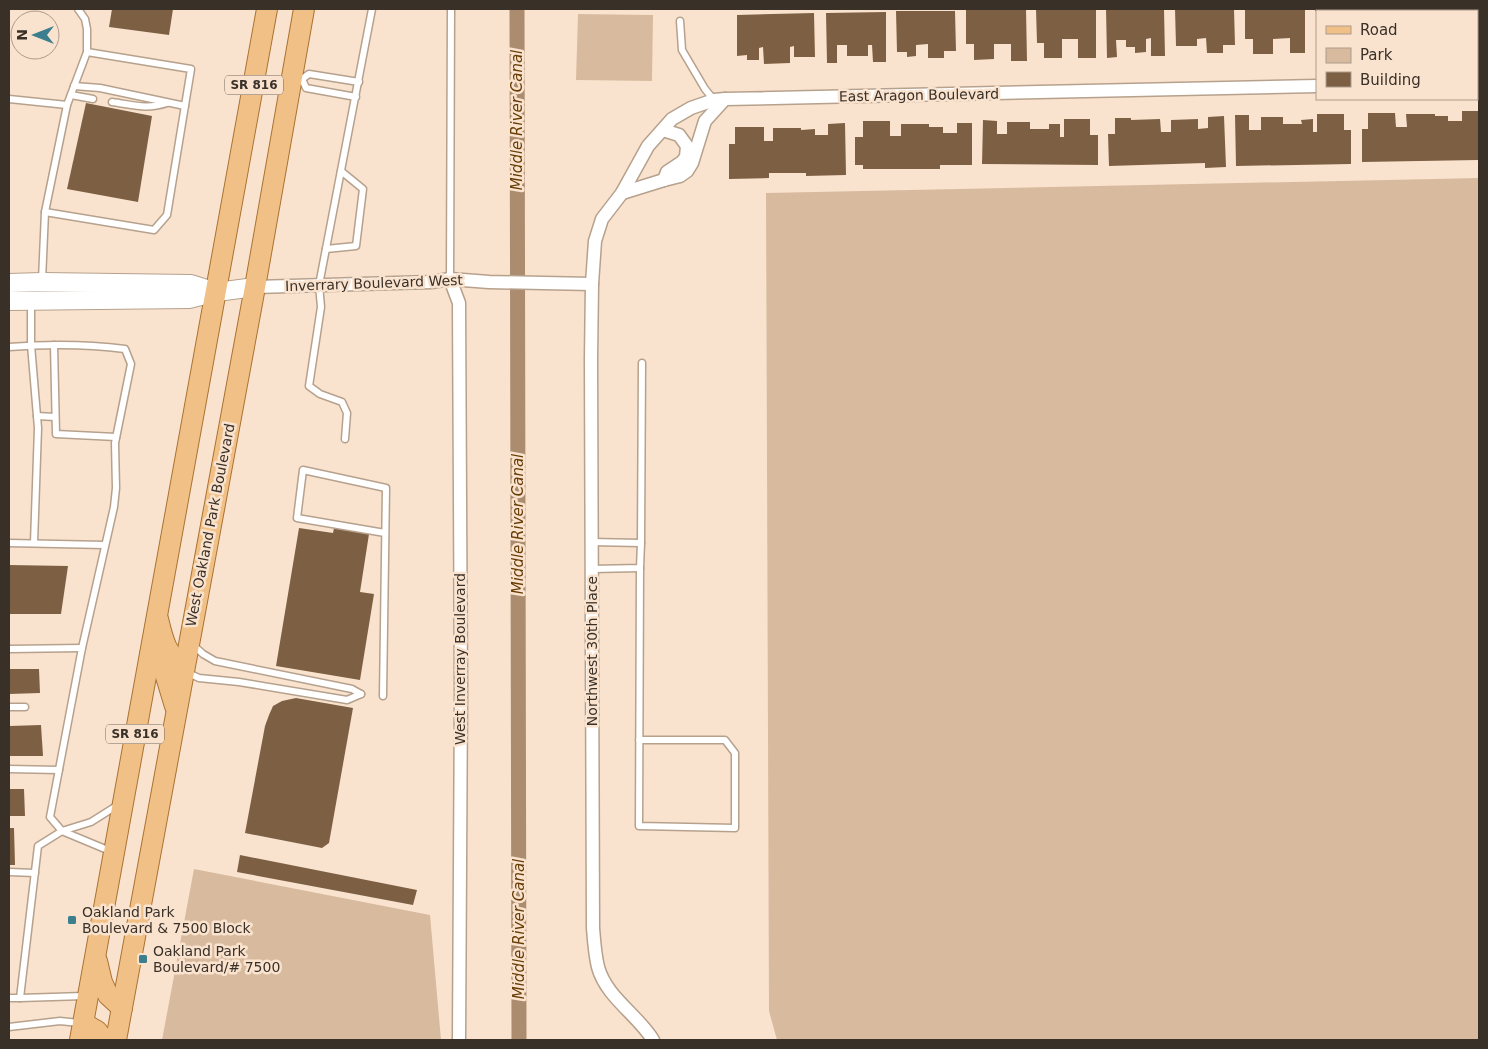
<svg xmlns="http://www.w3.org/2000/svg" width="1488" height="1049" font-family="'DejaVu Sans',sans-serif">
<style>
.green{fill:#d8bb9f}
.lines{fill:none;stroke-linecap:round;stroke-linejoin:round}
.canal{stroke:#ab8c6f;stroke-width:15}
.building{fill:#7d6044}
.lane-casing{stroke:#b6a18d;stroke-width:9}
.street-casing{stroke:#b6a18d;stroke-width:15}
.secondary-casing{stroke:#b6a18d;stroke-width:20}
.primary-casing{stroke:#ab7231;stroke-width:22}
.lane{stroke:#fff;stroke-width:6}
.street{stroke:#fff;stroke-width:12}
.secondary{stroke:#fff;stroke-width:18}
.primary{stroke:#f1c086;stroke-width:20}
.poi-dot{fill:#3b7e8e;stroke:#fae3ce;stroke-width:2}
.labels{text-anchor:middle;stroke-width:5;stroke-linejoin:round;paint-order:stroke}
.shield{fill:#fae3ce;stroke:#73665a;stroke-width:1}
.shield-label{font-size:12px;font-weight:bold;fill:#393028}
.street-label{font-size:14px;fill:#393028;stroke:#fae3ce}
.poi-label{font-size:14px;fill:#393028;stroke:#fae3ce;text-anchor:start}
.water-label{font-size:15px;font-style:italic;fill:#663c05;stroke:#fae3ce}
</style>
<rect width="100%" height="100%" fill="#fae3ce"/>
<g class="green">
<polygon points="578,14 653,15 652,81 576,80"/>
<polygon points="1479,178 1479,1040 777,1040 769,1011 766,193"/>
<polygon points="194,869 430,915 441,1040 162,1040"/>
</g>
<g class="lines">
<polyline class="canal" points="517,9 519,1040"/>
</g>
<g class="building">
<polygon points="112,9 173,9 169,35 109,27"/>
<polygon points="966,9 1026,9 1027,61 1011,61 1011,44 994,44 994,59 974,60 974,44 966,44"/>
<polygon points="1036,9 1096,9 1096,58 1078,58 1078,39 1062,39 1062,58 1044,58 1044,43 1037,43"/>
<polygon points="1106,9 1164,9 1165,56 1151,56 1151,38 1146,39 1146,52 1135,53 1135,47 1126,47 1126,40 1116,40 1117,57 1107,58"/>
<polygon points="1175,9 1234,9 1235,45 1223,45 1223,53 1207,53 1206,38 1197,39 1197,46 1176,46"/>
<polygon points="1245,9 1305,9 1305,53 1290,53 1290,38 1273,39 1273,54 1253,54 1253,39 1245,39"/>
<rect x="1315" y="9" width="59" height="2"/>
<rect x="1385" y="9" width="60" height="2"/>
<polygon points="1455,9 1479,9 1479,32 1477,32 1477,11 1455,11"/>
<polygon points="896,11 955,11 956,51 944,51 944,58 928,58 928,44 916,45 916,56 907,57 907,52 897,52"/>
<polygon points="886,12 886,62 873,62 872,45 868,45 868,56 847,56 847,45 837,45 837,63 827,63 826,13"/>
<polygon points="814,13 815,57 794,57 794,46 790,47 790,63 764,64 763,47 759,48 759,60 747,60 747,55 737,56 737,15"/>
<polygon points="86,103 152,116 138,202 67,189"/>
<polygon points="1462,111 1478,111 1478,160 1362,162 1362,129 1368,129 1368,113 1395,113 1396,127 1407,127 1406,114 1435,114 1435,116 1448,116 1448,121 1462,121"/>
<polygon points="1317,114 1344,114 1344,130 1351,130 1351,164 1236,166 1235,115 1249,115 1249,130 1261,130 1261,117 1283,117 1283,124 1302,124 1301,120 1313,119 1313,132 1317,132"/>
<polygon points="1224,116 1226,167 1205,168 1205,163 1109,166 1108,134 1115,134 1115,118 1131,118 1131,120 1160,119 1161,132 1171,132 1171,120 1198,119 1198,129 1208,128 1208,117"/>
<polygon points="1064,119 1090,119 1090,135 1098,135 1098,165 982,164 983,120 997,121 997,134 1007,134 1007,122 1030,122 1030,129 1049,129 1049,124 1060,124 1060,137 1064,137"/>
<polygon points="863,121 890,121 890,136 901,136 901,124 929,124 929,127 943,127 943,133 957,133 957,123 972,123 972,165 940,165 940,169 863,169 863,165 855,165 855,137 863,137"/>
<polygon points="845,123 846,175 806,176 806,173 769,173 769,178 729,179 729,144 735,144 735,127 764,127 764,141 773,141 773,128 801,128 801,130 815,129 815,135 828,135 828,124"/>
<polygon points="299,528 333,533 334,528 369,534 360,592 374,594 360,680 276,666"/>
<polygon points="9,565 68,566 61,614 9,614"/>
<polygon points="9,669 39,669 40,693 9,694"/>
<polygon points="296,698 353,708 329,843 322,848 245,833 265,726 269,715 273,706 282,701"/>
<polygon points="41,725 43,756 9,756 9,726"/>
<polygon points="9,789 24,789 25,816 9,816"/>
<polygon points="9,828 14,828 15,865 9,865"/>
<polygon points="240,855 417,890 413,905 237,872"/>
</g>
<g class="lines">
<g class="lane-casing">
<g id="lane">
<polyline points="78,9 85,19 87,29 87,52"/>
<polyline points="680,21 682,50 705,89 714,100"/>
<polyline points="294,77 302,79 309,74 359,82"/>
<polyline points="302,79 306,88 356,97"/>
<polyline points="74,86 100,88 185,106"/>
<polyline points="71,95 93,99"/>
<polyline points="9,99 67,105 45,212 42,280"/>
<path d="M112,102c22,3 34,8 55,1"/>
<polyline points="45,212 154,230 167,215 191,69 87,52 67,105"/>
<polyline points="326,249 356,246 363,189 341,171"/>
<polyline points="450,279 451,9"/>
<polyline points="31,302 31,345 38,428 34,543"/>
<polyline points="54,345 56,434 116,437"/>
<path d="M9,347c38,-3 78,-3 116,2l6,15 -16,79 1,45 -2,19 -32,141 -32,169 12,14 48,20"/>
<polyline points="37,416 55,417"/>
<polyline points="345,439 347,413 342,402 320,394 309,386 321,307 319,285 372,9"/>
<polyline points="591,542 641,543 642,363"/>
<polyline points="9,543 105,545"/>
<polyline points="592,569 640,568 641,543"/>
<polyline points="192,644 203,654 215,661 352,689 361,694"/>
<polyline points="9,649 82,648"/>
<polyline points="186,672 199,678 239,682 347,700 361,694"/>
<polyline points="383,696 386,488 303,470 297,518 385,533"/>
<polyline points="9,707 25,707"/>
<polyline points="639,740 725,740 735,753 735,828 639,826 640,568"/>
<polyline points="9,769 59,770"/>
<polyline points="9,872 35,873"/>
<polyline points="84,996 20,998 38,846 62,831 91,822 118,805"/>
<polyline points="9,998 20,998"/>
<polyline points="9,1027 60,1021 79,1023"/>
</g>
</g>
<g class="street-casing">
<g id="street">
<polyline points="1477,83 1479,83"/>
<polyline points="663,130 679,135 687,146 686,157 682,162 667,172 664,180"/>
<polyline points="622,193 664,180 680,176 687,171 692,163 705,121 725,99"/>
<polyline points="450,279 459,303 461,692 459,1040"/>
<polyline points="255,287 431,282 450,279 489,282 592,284"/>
<path d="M653,1040c-15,-25 -47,-43 -55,-73 -3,-12 -4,-26 -5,-39l-2,-569 1,-75 3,-43 7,-22 20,-26 26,-47 24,-27 19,-11 23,-8 11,-1 592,-13"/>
</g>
</g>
<g class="secondary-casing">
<g id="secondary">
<polyline points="9,283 42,282 191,284 216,292"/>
<polyline points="9,301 189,299 217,292 255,287"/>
</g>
</g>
<g class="primary-casing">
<g id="primary">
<path d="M158,619c6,25 8,32 26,52"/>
<polyline points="150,655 164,670 175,706"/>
<polyline points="97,961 102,982 108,995 122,1008"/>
<polyline points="83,1023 97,1031 104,1040"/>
<polyline points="80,1040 267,9"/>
<polyline points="116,1040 255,287 304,9"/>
</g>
</g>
<use href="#lane" class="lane"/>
<use href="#street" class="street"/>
<use href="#secondary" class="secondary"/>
<use href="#primary" class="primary"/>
</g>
<g class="poi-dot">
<rect x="67" y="915" width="10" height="10" rx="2.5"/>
<rect x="138" y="954" width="10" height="10" rx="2.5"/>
</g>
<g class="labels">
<g class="shield">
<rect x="225" y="75.5" width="58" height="19" rx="4"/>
<rect x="106" y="724.5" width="58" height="19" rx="4"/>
</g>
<g class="shield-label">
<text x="254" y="89">SR 816</text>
<text x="135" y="738">SR 816</text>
</g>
<g class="street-label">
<text transform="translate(919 95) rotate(-1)" y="5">East Aragon Boulevard</text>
<text transform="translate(374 283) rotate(-2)" y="5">Inverrary Boulevard West</text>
<text transform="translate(210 525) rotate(-79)" y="5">West Oakland Park Boulevard</text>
<text transform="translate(592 651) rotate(-90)" y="5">Northwest 30th Place</text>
<text transform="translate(460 659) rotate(-90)" y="5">West Inverray Boulevard</text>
</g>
<g class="poi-label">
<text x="82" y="917">Oakland Park<tspan x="82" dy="16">Boulevard &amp; 7500 Block</tspan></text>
<text x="153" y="956">Oakland Park<tspan x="153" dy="16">Boulevard/# 7500</tspan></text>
</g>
<g class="water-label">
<text transform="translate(517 120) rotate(-90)" y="5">Middle River Canal</text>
<text transform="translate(518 524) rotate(-90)" y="5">Middle River Canal</text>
<text transform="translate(519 929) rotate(-90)" y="5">Middle River Canal</text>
</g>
</g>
<rect width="1488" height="1049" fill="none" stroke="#393028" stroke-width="20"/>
<rect x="1316" y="10" width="162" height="90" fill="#fae3ce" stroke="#ad9b8c"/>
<rect x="1326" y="26" width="25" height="8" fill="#f1c086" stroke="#ad9b8c"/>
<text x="1360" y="35" font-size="15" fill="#393028">Road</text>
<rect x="1326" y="48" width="25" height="15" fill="#d8bb9f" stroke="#ad9b8c"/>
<text x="1360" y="60" font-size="15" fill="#393028">Park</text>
<rect x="1326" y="72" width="25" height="15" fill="#7d6044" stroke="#ad9b8c"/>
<text x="1360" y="85" font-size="15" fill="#393028">Building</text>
<g transform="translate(35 35) rotate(270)"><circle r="24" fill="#fae3ce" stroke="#ad9b8c"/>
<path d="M0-4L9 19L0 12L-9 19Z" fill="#3b7e8e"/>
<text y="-8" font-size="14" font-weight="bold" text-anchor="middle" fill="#393028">N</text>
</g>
</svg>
